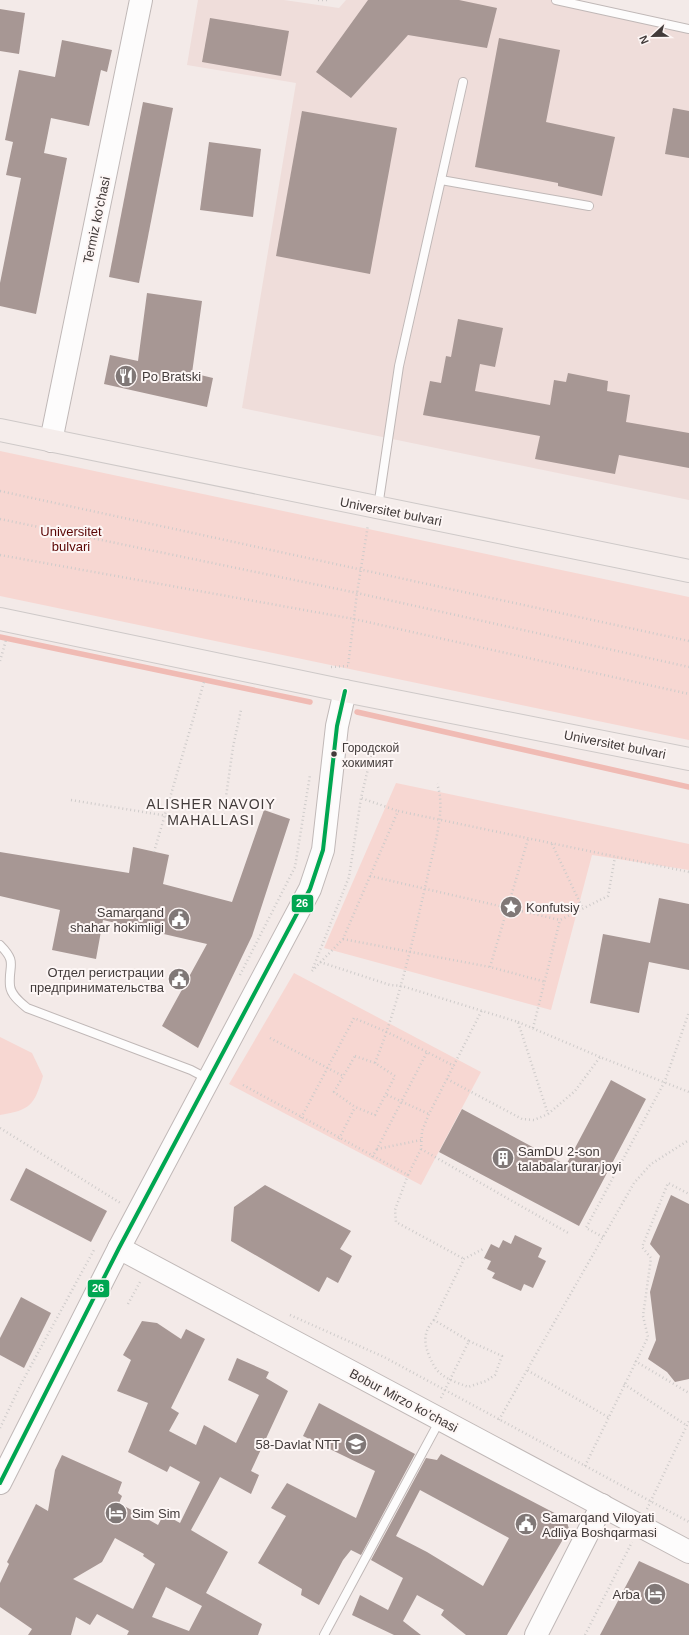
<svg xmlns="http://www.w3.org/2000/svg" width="689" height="1635" font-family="Helvetica,sans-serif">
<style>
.built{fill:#efddda}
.green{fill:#f7d7d2}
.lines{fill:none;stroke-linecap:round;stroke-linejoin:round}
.stream{stroke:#f0bbb4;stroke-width:5.5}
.building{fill:#a79794;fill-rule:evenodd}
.lane-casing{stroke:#c0b8b7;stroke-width:10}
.secondary-casing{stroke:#c0b8b7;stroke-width:24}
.primary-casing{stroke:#cec9c8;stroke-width:24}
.path{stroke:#cecbca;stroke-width:2.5;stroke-dasharray:1 3;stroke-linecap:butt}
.lane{stroke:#fdfcfc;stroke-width:8}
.secondary{stroke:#fdfcfc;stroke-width:22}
.primary{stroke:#f5edeb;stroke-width:22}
.bus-1-casing{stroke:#fdf6f5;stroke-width:7}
.bus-1{stroke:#00a651;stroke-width:4}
.bus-dot{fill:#423b3a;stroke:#fdf6f5;stroke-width:1.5}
.labels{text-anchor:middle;stroke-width:4;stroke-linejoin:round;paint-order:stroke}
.bus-label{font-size:12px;fill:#423b3a;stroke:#fdf6f5;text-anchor:start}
.street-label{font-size:13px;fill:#423b3a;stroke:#fdf6f5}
.poi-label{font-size:13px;fill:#423b3a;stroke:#fdf6f5;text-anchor:start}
.park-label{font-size:13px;fill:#5b0605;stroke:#fdf6f5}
.neighbourhood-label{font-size:14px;letter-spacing:1px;fill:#423b3a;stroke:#fdf6f5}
.line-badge{stroke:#fdf6f5;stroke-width:1.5}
.badge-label{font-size:11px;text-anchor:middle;font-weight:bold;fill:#fff}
</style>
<rect width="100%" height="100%" fill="#f3eae8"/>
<polygon class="built" points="198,0 284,0 339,8 346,0 568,0 689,32 689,500 242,408 296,83 187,65"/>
<g class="green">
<polygon points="0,451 689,597 689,740 0,596"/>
<polygon points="396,783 689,844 689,870 592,855 551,1010 324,948"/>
<polygon points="294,973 481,1072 421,1185 229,1084"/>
<path d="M0,1037l32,16 11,23c-9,29 -12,34 -43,39z"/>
</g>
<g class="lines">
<g class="stream">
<polyline points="0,637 310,702"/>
<polyline points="357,712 689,787"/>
</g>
</g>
<g class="building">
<polygon points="368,0 459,0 497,8 487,48 408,35 351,98 316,72"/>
<polygon points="0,9 25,13 19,54 0,51"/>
<polygon points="210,18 289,31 281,76 202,62"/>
<polygon points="499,38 560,50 546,122 615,137 602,196 558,186 558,183 475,167"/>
<polygon points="62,40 112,50 107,72 101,70 89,126 51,118 44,153 67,158 36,314 0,306 0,283 21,178 6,175 13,142 5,140 19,70 55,77"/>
<polygon points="143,102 173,108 139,283 109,277"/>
<polygon points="673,108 689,111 689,158 665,154"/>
<polygon points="302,111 397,128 370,274 276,256"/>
<polygon points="209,142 261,149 253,217 200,210"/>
<polygon points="147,293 202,301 192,373 213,378 207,407 104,384 110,355 138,361"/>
<polygon points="458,319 503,328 495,367 480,364 475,391 550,405 554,380 566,382 568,373 608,381 607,391 630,395 626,422 689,433 689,468 619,455 615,474 535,459 540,436 423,415 430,381 441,383 446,356 451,357"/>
<polygon points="264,810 290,819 252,936 198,1048 162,1026 207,944 103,920 96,959 52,950 60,910 0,896 0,852 129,873 133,847 169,855 163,884 232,902"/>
<polygon points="659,898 689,904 689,970 649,962 639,1013 590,1003 603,934 650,943"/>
<polygon points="611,1080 646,1099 579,1226 439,1152 462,1109 566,1165"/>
<polygon points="26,1168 107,1211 91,1242 10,1200"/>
<polygon points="265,1185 351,1231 340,1249 352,1256 338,1283 327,1277 319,1292 231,1241 234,1207"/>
<polygon points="671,1195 689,1204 689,1379 675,1382 667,1372 648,1359 656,1340 650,1292 660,1256 650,1244"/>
<polygon points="515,1235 542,1248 538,1257 546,1261 533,1288 524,1284 521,1291 492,1278 495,1273 487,1269 491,1261 484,1258 491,1244 499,1248 503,1240 511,1244"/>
<polygon points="21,1297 51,1313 24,1368 0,1355 0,1338"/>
<path d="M142,1321l15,2 24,16 5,-10 19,10 -34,69 8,5 -10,18 27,14 8,-20 32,18 23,-48 -31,-15 9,-22 32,14 -3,6 22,13 -37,80 8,4 -8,19 -31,-17 -29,53 37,22 -22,41 56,31 -4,11h-131l2,-4 -32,-17 -7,11 -14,-8 -5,18h-43l4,-6 -32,-22v-24l9,-19 -2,-2 29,-58 12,7 7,-41 7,-15 60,27 -4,11 4,3 -3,7 39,22 6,-11 16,9 20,-41 -30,-16 -3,6 -39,-20 20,-49 -31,-12 14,-31 -8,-5zM115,1538l29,16 -1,2 12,8 -22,45 -60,-30 29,-17zM166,1587l36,19 -13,25 -37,-14z"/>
<polygon points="319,1403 415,1454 361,1555 351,1550 343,1560 319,1605 301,1595 302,1589 258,1563 286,1516 271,1508 287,1483 356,1518 375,1471 303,1436"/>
<path d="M441,1454l125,65 3,10 -62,106h-41l-25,-20 3,-5 -27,-15 -14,26 18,14h-27l-42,-20 8,-20 28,15 15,-32 -32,-18 55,-102 11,2zM420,1490l89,48 -26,48 -56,-34 -31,-16z"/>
<polygon points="639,1561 689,1584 689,1635 600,1635"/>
</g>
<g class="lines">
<g class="lane-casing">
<g id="lane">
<polyline points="556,0 689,29"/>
<polyline points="441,180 589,206"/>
<polyline points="378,507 399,366 463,82"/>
<path d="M0,945c18,18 8,20 10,41 1,9 10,16 17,22l164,62 17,9"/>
<polyline points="324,1635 440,1420"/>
</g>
</g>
<g class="secondary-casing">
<g id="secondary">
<polyline points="51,441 141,0"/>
<polyline points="119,1248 689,1552"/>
<polyline points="0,1483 119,1248 310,889 323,850 337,726 345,691"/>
<polyline points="536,1635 602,1505"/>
</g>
</g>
<g class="primary-casing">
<g id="primary">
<path d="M0,430c229,49 459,95 689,141"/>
<polyline points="0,619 345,691 689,759"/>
</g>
</g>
<g class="path">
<polyline points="318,0 329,0"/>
<polyline points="0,491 689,641"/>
<polyline points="0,519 357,593 689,667"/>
<polyline points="0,555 354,619 689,694"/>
<polyline points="0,661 6,640"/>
<polyline points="331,667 348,666 357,593 368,525"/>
<polyline points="372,752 361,798 398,811"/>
<polyline points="71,800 222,825 233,747 241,710"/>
<polyline points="552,844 583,909"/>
<polyline points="154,852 204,682"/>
<polyline points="370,876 560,920 608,896 615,857"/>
<polyline points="343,939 490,967 546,982"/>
<polyline points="320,962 390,985 402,986 518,1022 548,1114 575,1091 600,1057 689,1092"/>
<polyline points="490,967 528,839"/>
<polyline points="313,968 349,877 361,798"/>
<polyline points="312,971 343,939 398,811 689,872"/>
<polyline points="240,975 295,867 310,775"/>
<polyline points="518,1022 600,1057"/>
<polyline points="533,1028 560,920"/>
<polyline points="270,1038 343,1076"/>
<polygon points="355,1056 375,1063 395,1076 375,1115 355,1107 334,1092"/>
<path d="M375,1063c24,-61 37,-119 52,-184 5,-26 20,-69 10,-95"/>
<polyline points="447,1079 522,1119 534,1120 548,1114"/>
<polyline points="243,1085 408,1175 421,1149 422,1131 429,1114 482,1010"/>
<polyline points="387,1095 429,1114"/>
<polyline points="301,1118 354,1018 387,1032 427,1052"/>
<polyline points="0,1128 122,1204"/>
<polyline points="339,1139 355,1107"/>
<polyline points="421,1140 377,1149 427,1052 454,1066"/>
<polyline points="421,1149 570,1234"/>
<polyline points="372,1157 377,1149"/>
<polyline points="408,1175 395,1210 396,1222 464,1259"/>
<polyline points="603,1237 586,1228 665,1081 689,1012"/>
<polyline points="128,1304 140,1282"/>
<polyline points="290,1315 384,1357 689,1522"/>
<path d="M434,1320c-12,13 -10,25 -3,40 2,4 5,10 9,13 7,7 19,10 28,14l18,-6 9,-6 7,-19 -33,-15"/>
<polyline points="635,1361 689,1393"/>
<polyline points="624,1384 686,1425"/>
<polyline points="441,1398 469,1341 434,1320 464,1259 483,1249"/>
<polyline points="608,1417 527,1370 634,1183 651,1164 689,1140"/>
<polyline points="499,1420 527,1370"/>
<polyline points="0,1428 21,1384 95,1248"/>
<polyline points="585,1466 648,1337 643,1316 651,1258 642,1247 668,1183 689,1194"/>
<polyline points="647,1509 689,1421"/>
<polyline points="585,1635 632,1542"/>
</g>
<use href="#lane" class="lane"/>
<use href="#secondary" class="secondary"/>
<use href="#primary" class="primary"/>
<g class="bus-1-casing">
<polyline id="bus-1" points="0,1483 119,1248 310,889 323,850 337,726 345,691"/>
</g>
<use href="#bus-1" class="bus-1"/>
</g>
<defs>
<g id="restaurant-disc" transform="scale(1.15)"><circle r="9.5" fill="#807877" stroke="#fdf6f5"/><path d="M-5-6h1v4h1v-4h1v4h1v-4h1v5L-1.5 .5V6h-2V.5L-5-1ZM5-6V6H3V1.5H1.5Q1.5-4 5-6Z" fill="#fff"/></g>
<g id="sight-disc" transform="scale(1.15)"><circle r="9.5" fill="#807877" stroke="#fdf6f5"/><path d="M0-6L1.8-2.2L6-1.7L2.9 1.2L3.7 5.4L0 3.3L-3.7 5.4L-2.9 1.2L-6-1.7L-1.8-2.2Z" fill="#fff"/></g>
<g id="civic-disc" transform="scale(1.15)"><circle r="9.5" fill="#807877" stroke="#fdf6f5"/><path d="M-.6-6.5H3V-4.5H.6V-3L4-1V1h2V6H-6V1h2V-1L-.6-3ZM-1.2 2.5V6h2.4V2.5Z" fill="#fff"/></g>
<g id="building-disc" transform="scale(1.15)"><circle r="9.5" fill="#807877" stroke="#fdf6f5"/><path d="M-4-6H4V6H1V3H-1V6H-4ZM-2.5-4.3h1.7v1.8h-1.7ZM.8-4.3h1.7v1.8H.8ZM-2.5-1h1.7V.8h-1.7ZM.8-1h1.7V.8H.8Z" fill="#fff"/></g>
<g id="school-disc" transform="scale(1.15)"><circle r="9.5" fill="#807877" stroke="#fdf6f5"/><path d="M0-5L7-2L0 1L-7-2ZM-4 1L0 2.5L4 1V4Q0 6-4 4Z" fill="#fff"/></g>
<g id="hotel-disc" transform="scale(1.15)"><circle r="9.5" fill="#807877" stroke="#fdf6f5"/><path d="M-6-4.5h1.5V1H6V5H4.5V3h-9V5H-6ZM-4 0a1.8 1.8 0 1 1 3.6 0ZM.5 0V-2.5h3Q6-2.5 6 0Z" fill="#fff"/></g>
</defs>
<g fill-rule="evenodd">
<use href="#restaurant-disc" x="126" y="376"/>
<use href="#sight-disc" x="511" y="907"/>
<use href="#civic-disc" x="179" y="919"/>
<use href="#civic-disc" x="179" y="979"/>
<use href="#building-disc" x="503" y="1158"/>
<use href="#school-disc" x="356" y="1444"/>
<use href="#hotel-disc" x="116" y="1513"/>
<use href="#civic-disc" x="526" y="1524"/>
<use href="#hotel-disc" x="655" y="1594"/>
</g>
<circle class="bus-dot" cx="334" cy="754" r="3.5"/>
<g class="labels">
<g class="bus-label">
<text x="342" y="752">Городской<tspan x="342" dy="15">хокимият</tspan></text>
</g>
<g class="street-label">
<text transform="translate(96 220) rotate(-78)" y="5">Termiz ko'chasi</text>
<text transform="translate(391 511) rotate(11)" y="5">Universitet bulvari</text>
<text transform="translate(615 744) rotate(11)" y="5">Universitet bulvari</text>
<text transform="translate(404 1400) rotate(28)" y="5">Bobur Mirzo ko'chasi</text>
</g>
<g class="poi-label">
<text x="142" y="381">Po Bratski</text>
<text x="526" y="912">Konfutsiy</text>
<text x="164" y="917" text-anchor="end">Samarqand<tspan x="164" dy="15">shahar hokimligi</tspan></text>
<text x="164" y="977" text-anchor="end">Отдел регистрации<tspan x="164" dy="15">предпринимательства</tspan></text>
<text x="518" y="1156">SamDU 2-son<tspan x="518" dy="15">talabalar turar joyi</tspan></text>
<text x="340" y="1449" text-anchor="end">58-Davlat NTT</text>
<text x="132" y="1518">Sim Sim</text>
<text x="542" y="1522">Samarqand Viloyati<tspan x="542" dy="15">Adliya Boshqarmasi</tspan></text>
<text x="640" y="1599" text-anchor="end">Arba</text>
</g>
<g class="park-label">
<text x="71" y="536">Universitet<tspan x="71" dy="15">bulvari</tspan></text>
</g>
<g class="neighbourhood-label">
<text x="211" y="809">ALISHER NAVOIY<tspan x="211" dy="16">MAHALLASI</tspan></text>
</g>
</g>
<g class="line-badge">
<rect x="291" y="894" width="23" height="19" rx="4" fill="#00a651"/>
<rect x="87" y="1279" width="23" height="19" rx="4" fill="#00a651"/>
</g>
<g class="badge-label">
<text x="302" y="907">26</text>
<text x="98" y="1292">26</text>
</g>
<g transform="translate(653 36) rotate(248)" stroke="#fdf6f5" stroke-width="3" paint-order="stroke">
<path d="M0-3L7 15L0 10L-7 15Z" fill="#423b3a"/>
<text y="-6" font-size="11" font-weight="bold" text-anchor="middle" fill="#423b3a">N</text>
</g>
</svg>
